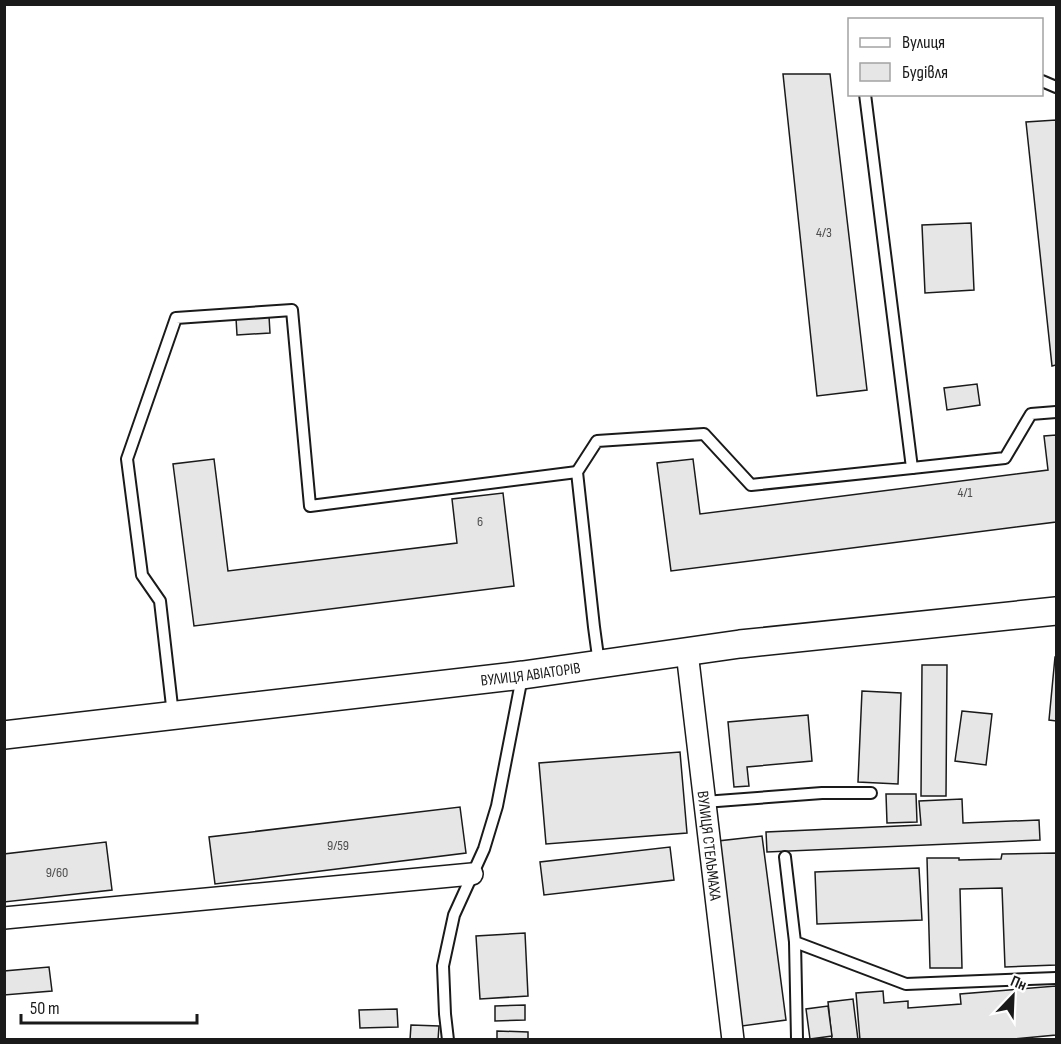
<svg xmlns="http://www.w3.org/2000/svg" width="1061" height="1044" font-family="'Sofia Sans Condensed',sans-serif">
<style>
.building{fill:#e6e6e6;stroke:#1a1a1a;stroke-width:1.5}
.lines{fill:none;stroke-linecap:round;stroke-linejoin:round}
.service-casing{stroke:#1a1a1a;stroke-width:14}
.minor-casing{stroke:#1a1a1a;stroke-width:24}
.tertiary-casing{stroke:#1a1a1a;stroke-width:30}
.service{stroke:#fff;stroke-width:10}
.minor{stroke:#fff;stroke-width:21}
.tertiary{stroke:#fff;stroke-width:27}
.labels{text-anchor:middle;stroke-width:4.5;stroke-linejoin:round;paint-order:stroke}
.number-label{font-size:14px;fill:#4d4d4d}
.street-label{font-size:16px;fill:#1a1a1a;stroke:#fff}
</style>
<rect width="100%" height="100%" fill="#fff"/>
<g class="building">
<polygon points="783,74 830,74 867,390 817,396"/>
<polygon points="1056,120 1056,365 1052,366 1026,122"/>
<polygon points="971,223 974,290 925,293 922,225"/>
<polygon points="269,316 270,333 237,335 236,318"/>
<polygon points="977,384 980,405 947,410 944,388"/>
<polygon points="1056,435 1056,522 671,571 657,463 693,459 700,514 1048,470 1044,436"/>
<polygon points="214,459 228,571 457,543 452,499 503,493 514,586 194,626 173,464"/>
<polygon points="1055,657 1056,657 1056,721 1049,720"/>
<polygon points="922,665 947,665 946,796 921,796"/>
<polygon points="862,691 901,693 898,784 858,782"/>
<polygon points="962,711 992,714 986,765 955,761"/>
<polygon points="808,715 812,761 747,767 749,786 734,787 728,722"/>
<polygon points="680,752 687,833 546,844 539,763"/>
<polygon points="886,794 916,794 917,822 887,823"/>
<polygon points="962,799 963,823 1039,820 1040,840 767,852 766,832 921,825 919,801"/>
<polygon points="460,807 466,853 215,884 209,837"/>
<polygon points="762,836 786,1020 742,1026 718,841"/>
<polygon points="106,842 112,890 4,902 4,854"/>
<polygon points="670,847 674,880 544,895 540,862"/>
<polygon points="1056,853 1056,965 1005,967 1002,888 960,889 962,968 930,968 927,858 959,858 959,860 1001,859 1002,854"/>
<polygon points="919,868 922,920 817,924 815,872"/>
<polygon points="525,933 528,996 480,999 476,936"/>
<polygon points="49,967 52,991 4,995 4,971"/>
<polygon points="1056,986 1056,1035 1001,1040 860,1040 856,993 883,991 884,1003 908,1001 908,1008 961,1004 960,994"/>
<polygon points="853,999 858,1040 832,1040 828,1002"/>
<polygon points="525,1005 525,1020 495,1021 495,1006"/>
<polygon points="828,1006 832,1036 810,1039 806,1009"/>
<polygon points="397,1009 398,1027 360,1028 359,1010"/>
<polygon points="411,1025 439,1026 438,1040 410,1040"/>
<polygon points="497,1031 528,1032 528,1040 497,1040"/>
</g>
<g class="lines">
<g class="service-casing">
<g id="service">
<polyline points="1042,81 1056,87"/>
<polyline points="912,468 1005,458 1031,414 1056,412"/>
<polyline points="599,664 594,627 577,472 597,441 704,434 751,485 912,468 865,94"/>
<polyline points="173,715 160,601 142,575 127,459 176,318 292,310 310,506 577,472"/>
<polyline points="704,802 822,793 871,793"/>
<polyline points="785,857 795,942 906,984 1056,978"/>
<polyline points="795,942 797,1039"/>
<polyline points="448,1040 445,1014 443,966 454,915 484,849 497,806 522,677"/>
</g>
</g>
<g class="minor-casing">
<g id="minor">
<path id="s1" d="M687,652l46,388"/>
<polyline points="4,918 472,874"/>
</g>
</g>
<g class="tertiary-casing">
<g id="tertiary">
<path id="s2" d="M4,735l519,-60 217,-31 316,-33"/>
</g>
</g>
<use href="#service" class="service"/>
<use href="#minor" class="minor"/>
<use href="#tertiary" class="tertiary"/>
</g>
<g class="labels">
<g class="number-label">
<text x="824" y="237">4/3</text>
<text x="965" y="497">4/1</text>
<text x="480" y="526">6</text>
<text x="338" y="850">9/59</text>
<text x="57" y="877">9/60</text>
</g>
<g class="street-label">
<text dy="6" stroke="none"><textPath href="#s2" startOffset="530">ВУЛИЦЯ АВІАТОРІВ</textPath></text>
<text dy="6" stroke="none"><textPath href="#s1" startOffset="195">ВУЛИЦЯ СТЕЛЬМАХА</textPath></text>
</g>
</g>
<rect width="1061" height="1044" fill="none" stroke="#1a1a1a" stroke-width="12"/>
<rect x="848" y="18" width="195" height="78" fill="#ffffff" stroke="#a3a3a3" stroke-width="1.5"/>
<rect x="860" y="38" width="30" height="9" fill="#ffffff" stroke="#a3a3a3" stroke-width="1.5"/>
<text x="902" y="48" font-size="18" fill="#1a1a1a">Вулиця</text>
<rect x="860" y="63" width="30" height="18" fill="#e6e6e6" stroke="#a3a3a3" stroke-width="1.5"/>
<text x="902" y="78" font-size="18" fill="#1a1a1a">Будівля</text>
<g transform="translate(1013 996) rotate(23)" stroke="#ffffff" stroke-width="4.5" paint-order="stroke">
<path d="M0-4.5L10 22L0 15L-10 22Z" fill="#1a1a1a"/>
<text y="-9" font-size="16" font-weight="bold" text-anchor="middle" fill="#1a1a1a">Пн</text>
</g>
<path d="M21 1014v9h176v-9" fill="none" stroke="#1a1a1a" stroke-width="3"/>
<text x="30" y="1014" font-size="18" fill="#1a1a1a" stroke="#ffffff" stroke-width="4.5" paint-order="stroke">50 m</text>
</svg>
